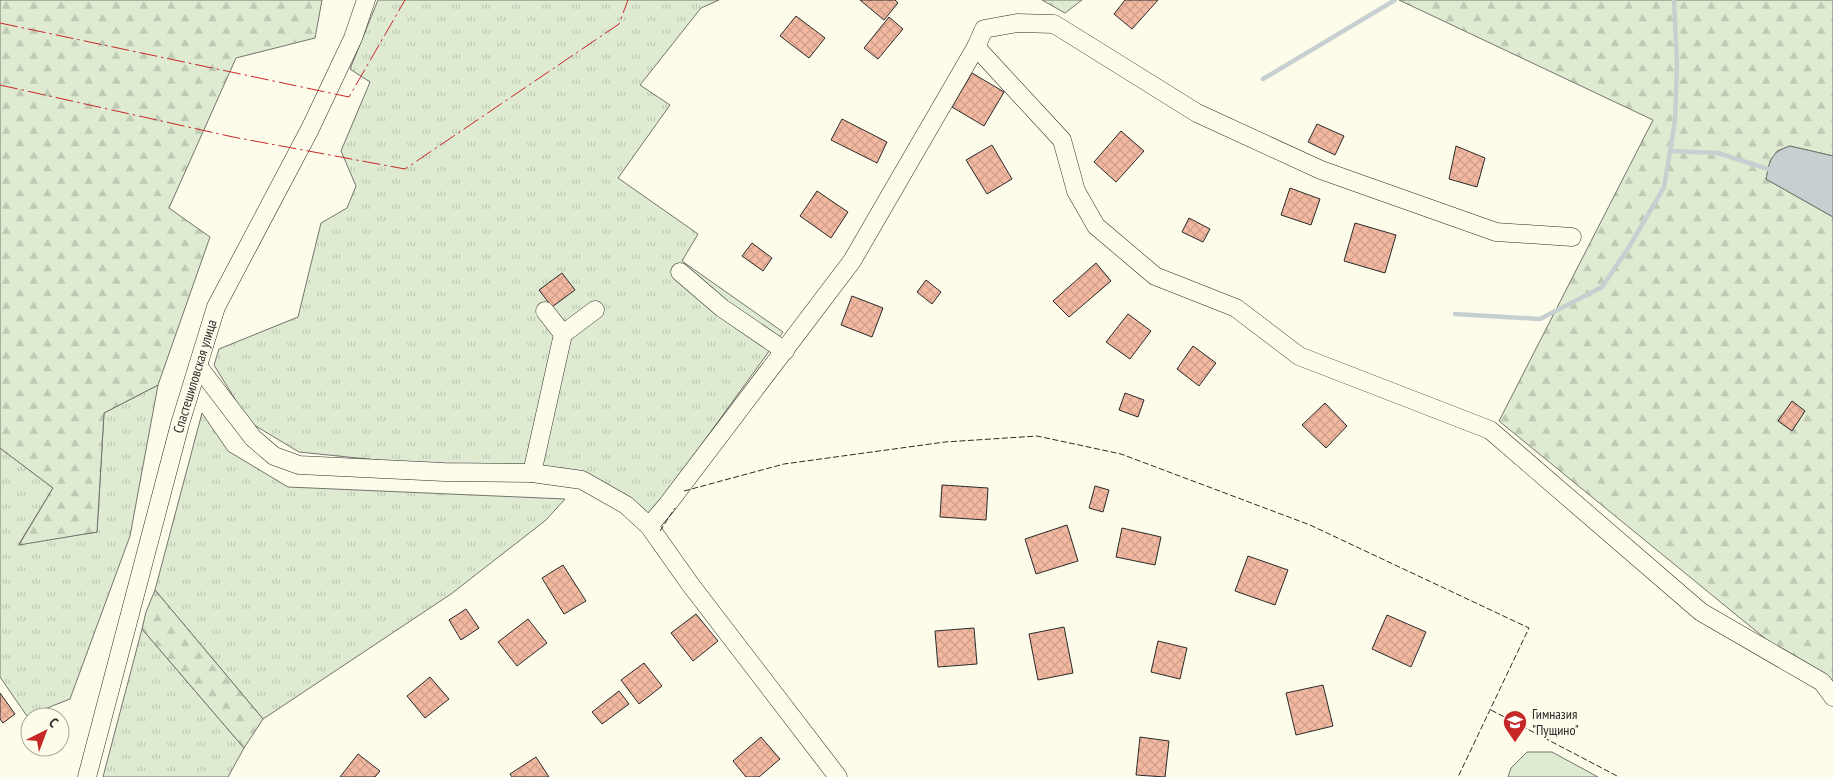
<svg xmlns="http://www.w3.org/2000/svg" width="1833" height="777" font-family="'PT Sans Narrow',sans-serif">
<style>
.grass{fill:url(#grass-tufts);stroke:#74746e}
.forest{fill:url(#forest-firs);stroke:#74746e}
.pitch{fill:#deebd1;stroke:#74746e}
.water{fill:#c7d0d0;stroke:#74746e}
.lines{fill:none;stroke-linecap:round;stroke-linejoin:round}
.stream{stroke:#c7d0d0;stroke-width:4.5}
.building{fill:url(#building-cross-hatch);stroke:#2b2b2b}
.minor-casing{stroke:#2b2b2b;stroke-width:19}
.minor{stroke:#fdfbea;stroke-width:18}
.fence{stroke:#2b2b2b;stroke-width:1;stroke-dasharray:6 2.5;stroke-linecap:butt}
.power{stroke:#c62828;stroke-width:1;stroke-dasharray:18 4 2.5 4;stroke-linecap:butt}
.labels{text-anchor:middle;stroke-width:4;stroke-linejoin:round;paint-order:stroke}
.street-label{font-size:14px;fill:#2b2b2b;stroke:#fdfbea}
.poi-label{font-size:14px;fill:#2b2b2b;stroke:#fdfbea;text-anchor:start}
</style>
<defs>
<pattern id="grass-tufts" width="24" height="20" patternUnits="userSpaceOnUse" patternTransform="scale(1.25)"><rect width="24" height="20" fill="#deebd1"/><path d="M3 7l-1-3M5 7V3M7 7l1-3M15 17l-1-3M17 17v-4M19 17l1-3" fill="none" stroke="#bfcab4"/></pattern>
<pattern id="forest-firs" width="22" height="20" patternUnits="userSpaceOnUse" patternTransform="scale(1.25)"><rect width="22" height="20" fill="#deebd1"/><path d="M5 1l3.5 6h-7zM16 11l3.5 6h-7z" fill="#bfcab4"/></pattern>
<pattern id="building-cross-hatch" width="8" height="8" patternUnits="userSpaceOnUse" patternTransform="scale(1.25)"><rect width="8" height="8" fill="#f2b8a0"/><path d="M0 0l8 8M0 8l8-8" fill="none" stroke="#d09e8a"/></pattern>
</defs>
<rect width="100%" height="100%" fill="#fdfbea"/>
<g class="grass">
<polygon points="378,0 719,0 701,8 640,85 670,105 618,178 698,234 682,261 783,332 646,521 582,481 299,452 249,422 214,365 219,349 298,317 321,223 347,208 356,186 341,151 370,82 350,69"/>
<polygon points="158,385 130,536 70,699 27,716 0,677 0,448 53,488 19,544 97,532 104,413"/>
<polygon points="202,413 228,451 288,487 565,499 546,520 451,594 263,719 155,590"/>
<polygon points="142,629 244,748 228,777 103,777"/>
</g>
<g class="forest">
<polygon points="0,0 322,0 315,38 236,58 169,208 210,237 158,385 104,413 97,532 19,545 53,488 0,448"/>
<polygon points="1042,0 1082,0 1065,13"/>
<polygon points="1399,0 1833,0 1833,156 1790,146 1777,151 1770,161 1766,179 1833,217 1833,694 1499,421 1653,120"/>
<polygon points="155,590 263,719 244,748 142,629 146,612"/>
</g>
<polygon class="pitch" points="1527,752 1552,752 1598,777 1508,777 1511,768"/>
<path class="water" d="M1790,146l43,10v61l-67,-38c4,-19 4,-26 24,-33z"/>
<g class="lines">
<g class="stream">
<polyline points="1263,79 1395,0"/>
<polyline points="1670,151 1718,153 1768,169"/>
<polyline points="1455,314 1540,319 1602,287 1629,247 1664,187 1675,121 1677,65 1674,0"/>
</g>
</g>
<g class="building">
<polygon points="860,0 895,0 898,3 884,20"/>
<polygon points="1125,0 1158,0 1132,29 1114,14"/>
<polygon points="796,16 825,38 809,58 780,36"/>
<polygon points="889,17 903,29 878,59 864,48"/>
<polygon points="972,73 1004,92 984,126 952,107"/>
<polygon points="842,119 887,142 877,163 831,140"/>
<polygon points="1317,124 1344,136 1335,155 1308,142"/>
<polygon points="1121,131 1144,151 1116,182 1094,162"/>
<polygon points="992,145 1012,179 987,194 966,160"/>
<polygon points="1456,146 1485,158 1477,187 1449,179"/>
<polygon points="1290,188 1320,199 1311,225 1281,215"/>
<polygon points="817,191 848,212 831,238 800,216"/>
<polygon points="1189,218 1210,229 1203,242 1182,232"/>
<polygon points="1355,223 1396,235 1385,273 1344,261"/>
<polygon points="752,243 772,258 763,271 742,256"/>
<polygon points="1096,263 1111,281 1069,317 1053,301"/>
<polygon points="562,273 575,290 552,307 539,290"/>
<polygon points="926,280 941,292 932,304 917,292"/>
<polygon points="852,296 883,308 872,337 841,325"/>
<polygon points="1128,314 1151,331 1130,359 1106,342"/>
<polygon points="1193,346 1216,363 1199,386 1177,369"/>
<polygon points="1125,393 1144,400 1138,417 1119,410"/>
<polygon points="1792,401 1805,411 1792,431 1778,421"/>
<polygon points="1325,403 1347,426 1326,448 1302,425"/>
<polygon points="942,485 988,488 986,520 940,517"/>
<polygon points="1095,486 1109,490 1103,512 1089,508"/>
<polygon points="1067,525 1078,561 1036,574 1025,539"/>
<polygon points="1122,528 1161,537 1155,565 1116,557"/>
<polygon points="1248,556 1288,570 1275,605 1235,591"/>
<polygon points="563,565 586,601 564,614 542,578"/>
<polygon points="466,609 479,628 461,640 449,620"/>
<polygon points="696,614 718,641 693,661 671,633"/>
<polygon points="1387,615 1426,632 1411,667 1372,649"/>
<polygon points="528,619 547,643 517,666 498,642"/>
<polygon points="1064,627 1073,673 1038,680 1029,634"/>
<polygon points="974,628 977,664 938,667 935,631"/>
<polygon points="1158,641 1187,648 1180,679 1151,672"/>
<polygon points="644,663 662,686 639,704 621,680"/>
<polygon points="430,677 449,699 425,718 407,696"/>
<polygon points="1323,685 1333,726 1296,735 1286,693"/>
<polygon points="619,691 629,704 602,724 592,712"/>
<polygon points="0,693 15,714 3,723 0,719"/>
<polygon points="761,737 780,759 759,777 746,777 733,761"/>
<polygon points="1140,737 1169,741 1165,777 1136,775"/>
<polygon points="358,754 380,771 375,777 340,777"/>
<polygon points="536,757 549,777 512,777 510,774"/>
</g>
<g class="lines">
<g class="minor-casing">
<g id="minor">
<polyline points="976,47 1062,140 1076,191 1096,226 1155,276 1236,308 1299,356 1490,430 1701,612 1822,682 1833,697"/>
<polyline points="680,272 722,308 785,351"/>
<polyline points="563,334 595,310"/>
<polyline points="198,366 253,438 274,456 299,465 444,472 532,473 582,480 626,505 649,526"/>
<polyline points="532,473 563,334 545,311"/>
<path id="s1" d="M87,777l93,-353 36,-117 94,-178 43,-91 13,-38"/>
<polyline points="838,777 690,584 649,526 667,505 852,261 976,47 984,29 1017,23 1054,24 1197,113 1321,170 1496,232 1572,237"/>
</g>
</g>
<use href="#minor" class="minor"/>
<g class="fence">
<polyline points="684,491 784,464 945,442 1037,436 1121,454 1310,525 1529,628 1458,777"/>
<polyline points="660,531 675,508"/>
<polyline points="1491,710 1619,777"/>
</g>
<g class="power">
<polyline points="0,23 349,97 405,0"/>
<polyline points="0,85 233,137 405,169 619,24 628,0"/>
</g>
</g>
<defs>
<g id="school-pin" transform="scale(1.25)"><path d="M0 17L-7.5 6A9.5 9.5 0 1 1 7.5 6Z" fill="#c62828" stroke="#fdfbea"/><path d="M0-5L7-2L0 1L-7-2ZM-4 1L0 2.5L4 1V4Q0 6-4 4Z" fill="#fff"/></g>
</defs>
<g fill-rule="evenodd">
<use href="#school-pin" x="1515" y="722"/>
</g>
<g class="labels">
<g class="street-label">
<text dy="5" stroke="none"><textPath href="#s1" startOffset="415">Спастешиловская улица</textPath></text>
</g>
<g class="poi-label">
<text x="1532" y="719">Гимназия<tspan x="1532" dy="16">"Пущино"</tspan></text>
</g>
</g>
<g transform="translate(45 732) rotate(42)"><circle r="24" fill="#fdfbea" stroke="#a9a89e"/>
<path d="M0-4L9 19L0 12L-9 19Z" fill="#c62828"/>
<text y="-8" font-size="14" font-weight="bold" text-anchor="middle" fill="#2b2b2b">С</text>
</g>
</svg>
